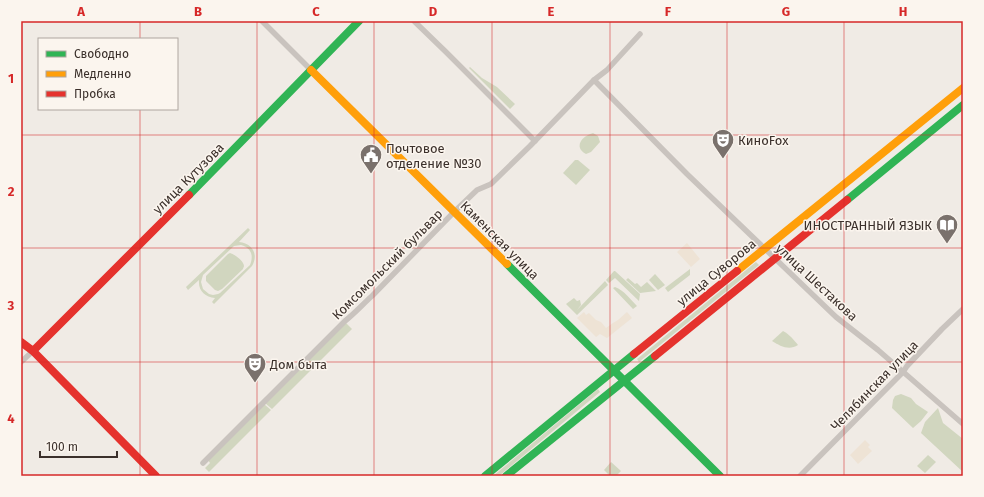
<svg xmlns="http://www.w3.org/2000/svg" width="984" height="497" font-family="'Fira Sans',sans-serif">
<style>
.green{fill:#d1d6bf;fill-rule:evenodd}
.plaza{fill:#eee3d5}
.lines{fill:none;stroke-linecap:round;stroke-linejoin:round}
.street{stroke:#c9c3be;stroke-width:5.5}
.fast{stroke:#30b455;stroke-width:8}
.slow{stroke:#ff9f0a;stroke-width:8}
.jam{stroke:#e5322d;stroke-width:8}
.grid{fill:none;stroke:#d62828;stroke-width:1;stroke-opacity:0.55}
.labels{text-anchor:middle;stroke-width:3;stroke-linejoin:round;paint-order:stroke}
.poi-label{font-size:13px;fill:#3b302b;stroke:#fbf5ee;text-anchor:start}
.street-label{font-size:13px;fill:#3b302b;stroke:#fbf5ee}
.neatline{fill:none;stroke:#d62828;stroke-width:1.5}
.grid-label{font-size:13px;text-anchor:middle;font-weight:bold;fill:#d62828}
</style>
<rect width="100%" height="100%" fill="#f0ebe5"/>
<g class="green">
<polygon points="470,67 482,78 497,87 515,104 510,109 469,68"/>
<path d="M593,133l5,3 2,6 -9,10 -5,2c-13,-7 -4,-18 7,-21z"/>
<polygon points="575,160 578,160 590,170 576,185 563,173"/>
<path d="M248,228l2,2 -11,12c13,1 20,12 13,24l-38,38 -2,-2 3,-4c-10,-1 -17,-7 -16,-18l-11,10 -2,-3zM241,245c10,3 13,10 9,20l-30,28 -2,1 -5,1 -4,-1 -6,-5 -2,-7 2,-7 31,-29z"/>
<path d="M230,253c4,1 14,8 14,13 0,1 -1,2 -1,3l-21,20 -4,2 -3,-1 -9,-9v-5l22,-22z"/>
<polygon points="756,262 759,265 639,362 637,359"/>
<polygon points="690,269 690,275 668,292 665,288"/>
<polygon points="614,271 615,271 640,294 639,301 615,278 609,283 606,280"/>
<polygon points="655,274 665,285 658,290 649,280"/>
<polygon points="628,278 635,284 637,283 641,287 647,282 656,291 640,293 626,280"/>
<polygon points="605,281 608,285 577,315 566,304 574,298 577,301 580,300 581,305 577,310"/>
<path d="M615,287c9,3 16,13 22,19l-4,3 -20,-21z"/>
<polygon points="345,322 352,329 272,409 265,403"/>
<path d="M783,331c6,3 11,9 15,14 -9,6 -18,1 -26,-4z"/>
<polygon points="598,389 600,392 499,476 493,476"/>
<polygon points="901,394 911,398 916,404 928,412 921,421 913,428 892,408 893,400 895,396"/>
<polygon points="264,404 271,410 209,472 205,468 210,463 208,460"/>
<polygon points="938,408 943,423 963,439 963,472 921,433 925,422"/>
<polygon points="928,455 936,462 925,473 917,466"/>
<polygon points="611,462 621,471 616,476 610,476 604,470"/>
</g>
<g class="plaza">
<polygon points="687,243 700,259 691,267 677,252"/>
<polygon points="584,312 586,315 589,313 596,320 601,322 606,328 613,323 618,320 627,312 632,318 607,338 600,334 596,337 577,318"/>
<polygon points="865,440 870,445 868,447 872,451 858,464 850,455"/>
</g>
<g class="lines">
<g class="street">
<polyline points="262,21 311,70"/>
<polyline points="414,21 446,52 535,141"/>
<polyline points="594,80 687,174 836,317 878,350 963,424"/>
<polyline points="21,362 33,351"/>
<path d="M203,463l142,-142c10,-8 18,-17 27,-25l82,-84 23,-22 14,-6 39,-38 64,-66 13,-10 33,-36"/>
<polyline points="800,476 903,372 907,366 942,329 963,309"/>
</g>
<g class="fast">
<polyline points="189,195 359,21"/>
<polyline points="847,200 963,105"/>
<polyline points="507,264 720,476"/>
<polyline points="485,476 634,354"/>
<polyline points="506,476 655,356"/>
</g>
<g class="slow">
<polyline points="311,70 507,264"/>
<polyline points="737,271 963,88"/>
</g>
<g class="jam">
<polyline points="21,342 33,351 156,476"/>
<polyline points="33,351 189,195"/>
<polyline points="634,354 737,271"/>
<polyline points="655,356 847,200"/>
</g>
</g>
<path class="grid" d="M140,21v18M257,21v455M374,21v455M492,21v455M610,21v455M727,21v455M844,21v455M140,109v367M21,135h942M21,248h942M21,362h942"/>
<defs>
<g id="theatre-pin" transform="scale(1.15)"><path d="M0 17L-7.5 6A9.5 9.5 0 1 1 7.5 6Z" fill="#7a716c" stroke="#fbf5ee"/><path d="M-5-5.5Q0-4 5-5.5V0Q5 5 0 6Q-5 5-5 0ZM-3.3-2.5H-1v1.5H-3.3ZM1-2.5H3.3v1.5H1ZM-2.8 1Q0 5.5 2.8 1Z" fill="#fff"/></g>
<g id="civic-pin" transform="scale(1.15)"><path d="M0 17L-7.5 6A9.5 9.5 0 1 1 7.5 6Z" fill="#7a716c" stroke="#fbf5ee"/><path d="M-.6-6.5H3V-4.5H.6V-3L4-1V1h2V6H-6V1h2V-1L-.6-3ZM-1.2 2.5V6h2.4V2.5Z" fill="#fff"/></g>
<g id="library-pin" transform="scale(1.15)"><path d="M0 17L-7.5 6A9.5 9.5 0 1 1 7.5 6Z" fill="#7a716c" stroke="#fbf5ee"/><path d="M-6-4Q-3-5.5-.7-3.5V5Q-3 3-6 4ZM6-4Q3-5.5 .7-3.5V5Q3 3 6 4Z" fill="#fff"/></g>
</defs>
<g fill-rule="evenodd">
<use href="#theatre-pin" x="723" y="140"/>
<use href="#civic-pin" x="371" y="155"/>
<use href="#library-pin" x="947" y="225"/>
<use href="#theatre-pin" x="255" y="364"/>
</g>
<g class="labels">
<g class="poi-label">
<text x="738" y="145">КиноFox</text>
<text x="386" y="153">Почтовое<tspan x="386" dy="15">отделение №30</tspan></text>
<text x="932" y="230" text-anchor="end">ИНОСТРАННЫЙ ЯЗЫК</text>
<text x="270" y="369">Дом быта</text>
</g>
<g class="street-label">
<text transform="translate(188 178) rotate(-45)" y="5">улица Кутузова</text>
<text transform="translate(500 240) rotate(45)" y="5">Каменская улица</text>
<text transform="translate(387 264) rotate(-45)" y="5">Комсомольский бульвар</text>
<text transform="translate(716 272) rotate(-39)" y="5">улица Суворова</text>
<text transform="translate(817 282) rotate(43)" y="5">улица Шестакова</text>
<text transform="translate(874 385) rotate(-46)" y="5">Челябинская улица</text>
</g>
</g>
<rect width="984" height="497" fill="none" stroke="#fbf5ee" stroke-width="44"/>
<rect x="38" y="38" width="140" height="72" fill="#fbf5ee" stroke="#aea6a0"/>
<rect x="46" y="51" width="20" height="6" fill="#30b455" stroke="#aea6a0"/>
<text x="74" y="58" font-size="12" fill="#3b302b">Свободно</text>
<rect x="46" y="71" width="20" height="6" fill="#ff9f0a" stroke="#aea6a0"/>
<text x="74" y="78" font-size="12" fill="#3b302b">Медленно</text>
<rect x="46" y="91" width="20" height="6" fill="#e5322d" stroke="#aea6a0"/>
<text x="74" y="98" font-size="12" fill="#3b302b">Пробка</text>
<path d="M40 451v6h77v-6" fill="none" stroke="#3b302b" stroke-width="2"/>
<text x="46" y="451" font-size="12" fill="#3b302b" stroke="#fbf5ee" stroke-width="3" paint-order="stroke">100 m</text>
<rect x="22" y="22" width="940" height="453" class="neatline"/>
<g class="grid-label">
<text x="81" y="16">A</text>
<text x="198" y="16">B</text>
<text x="316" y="16">C</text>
<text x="433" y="16">D</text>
<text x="551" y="16">E</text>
<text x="668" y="16">F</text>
<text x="786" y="16">G</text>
<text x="903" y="16">H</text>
<text x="11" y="83">1</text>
<text x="11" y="196">2</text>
<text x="11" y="310">3</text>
<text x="11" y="423">4</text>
</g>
</svg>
